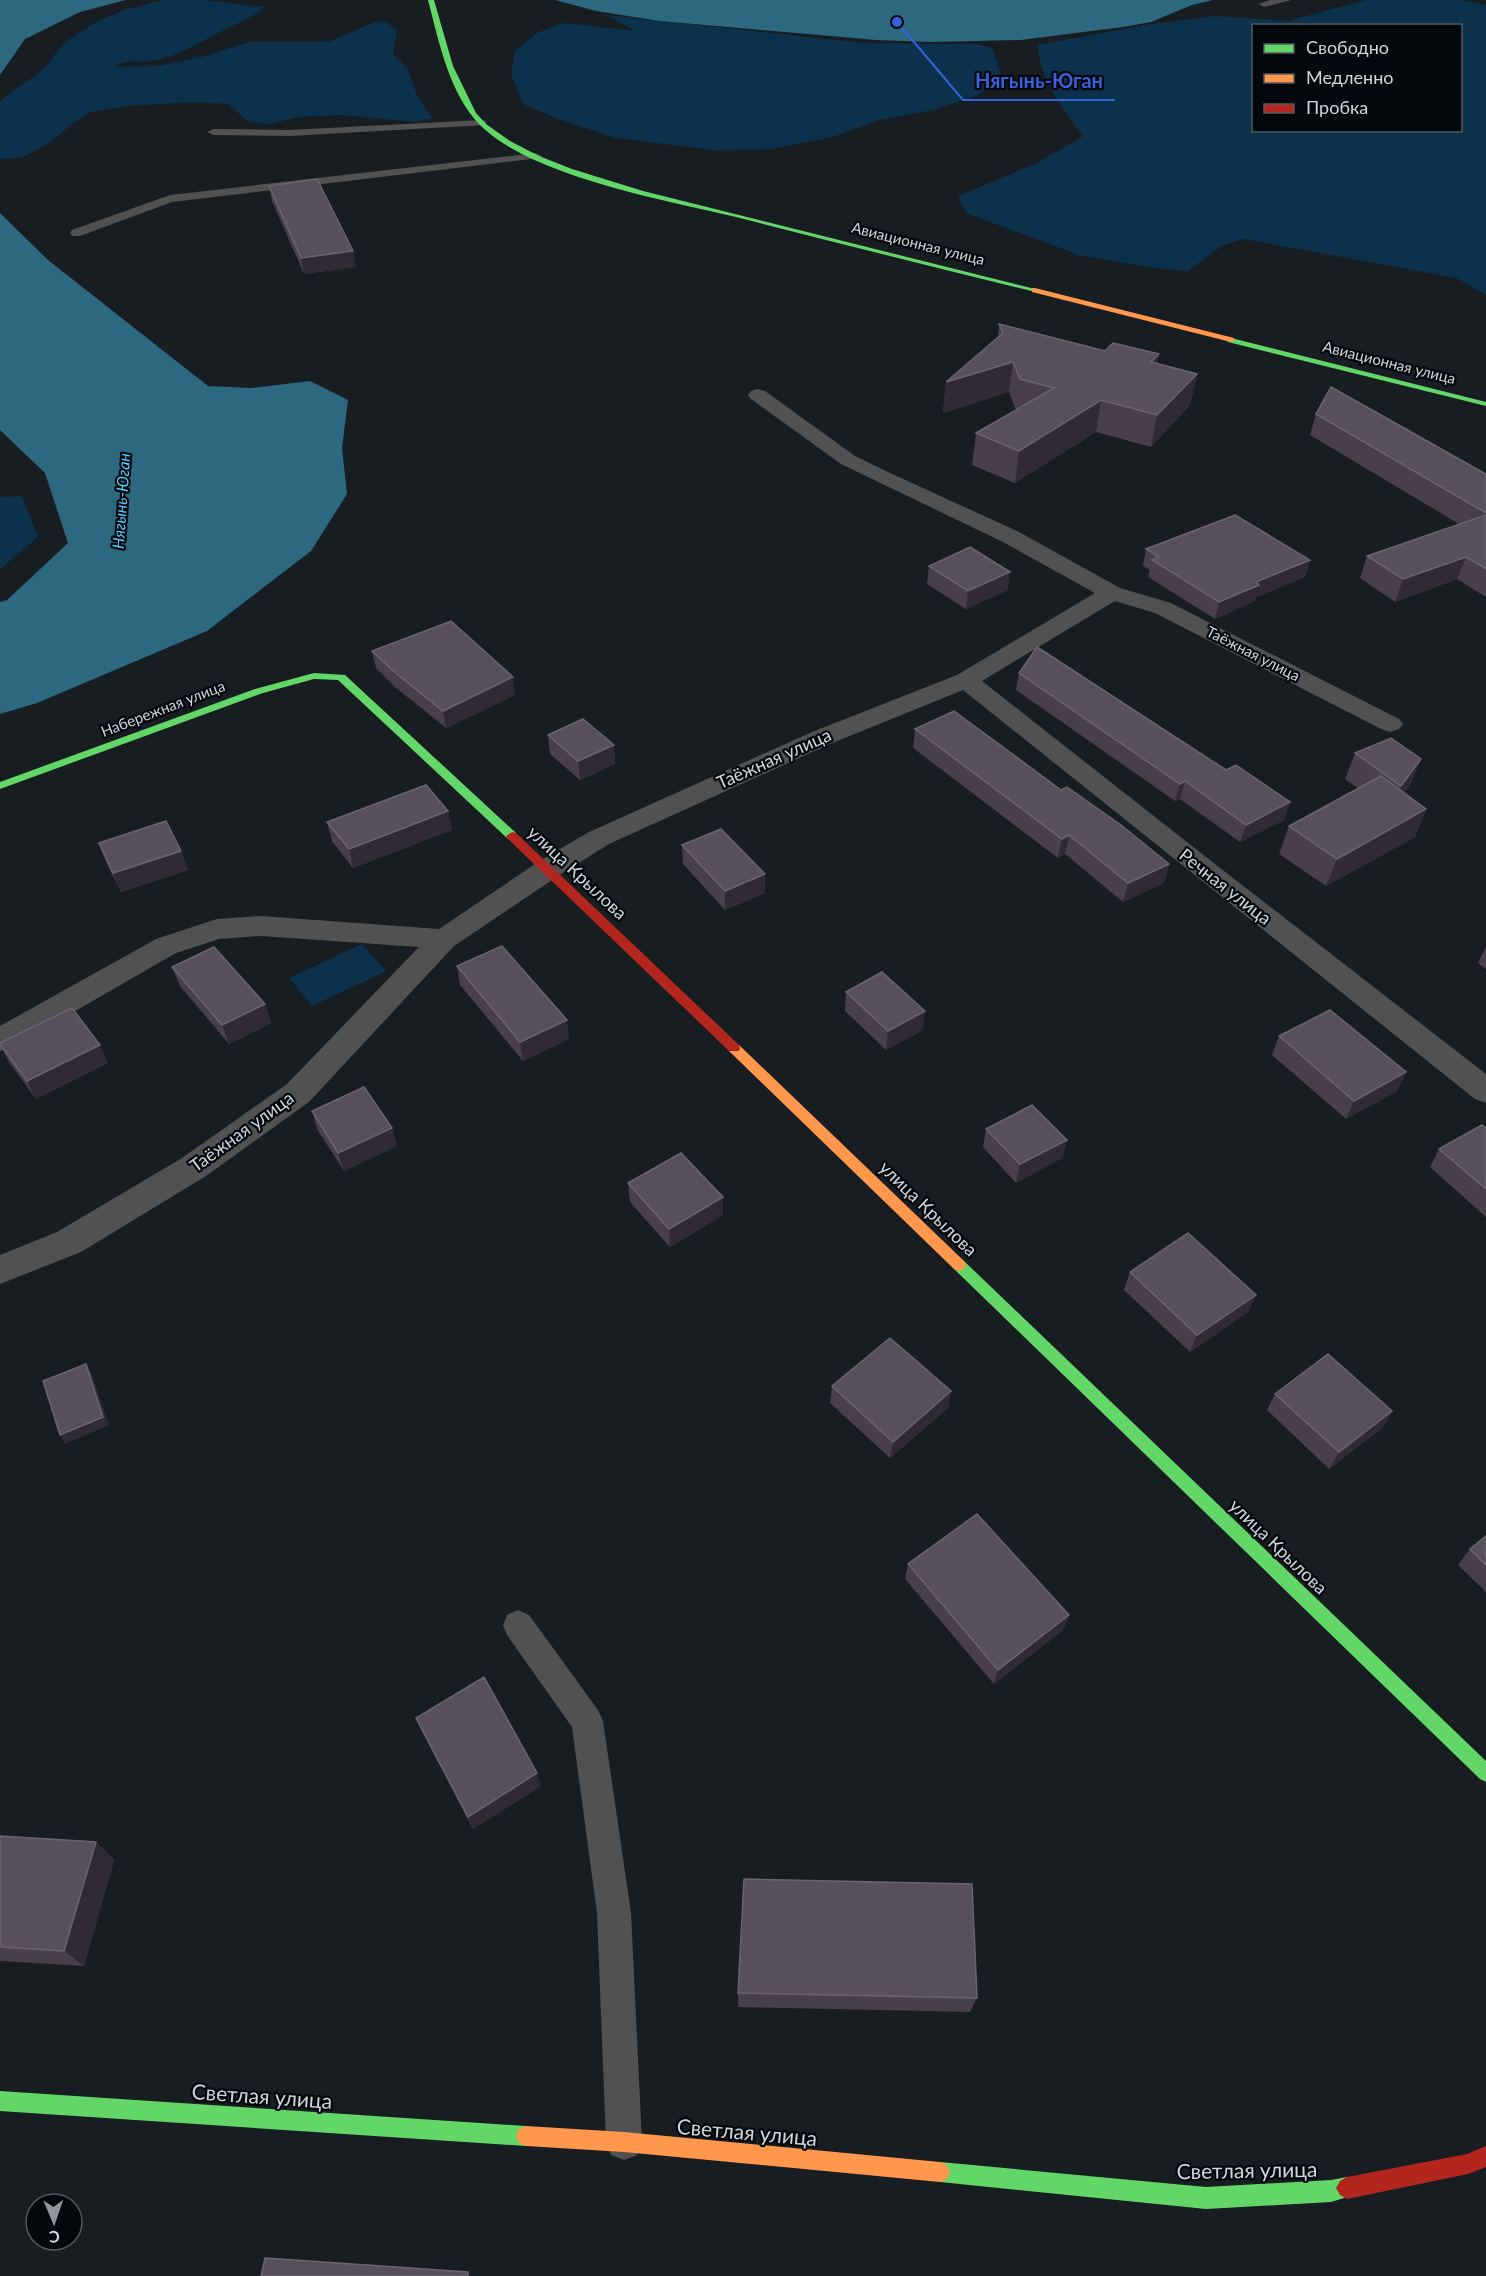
<svg xmlns="http://www.w3.org/2000/svg" width="1486" height="2276" font-family="Lato,sans-serif">
<style>
.green{fill:#0b314c;fill-rule:evenodd}
.water{fill:#2c6880}
.lines{fill:none;stroke-linecap:round;stroke-linejoin:round}
.lane{fill:#525152;fill-rule:evenodd}
.street{fill:#525152;fill-rule:evenodd}
.fast{fill:#63d668;fill-rule:evenodd}
.slow{fill:#ff974d;fill-rule:evenodd}
.jam{fill:#b3261e;fill-rule:evenodd}
.wall{fill:#483e4c}
.shaded-wall{fill:#2f2a35}
.building{fill:#574f5b;stroke:#6a6470;stroke-width:1.5}
.labels{text-anchor:middle;stroke-width:4.5;stroke-linejoin:round;paint-order:stroke}
.far-street-label{font-size:15px;fill:#d0d6dc;stroke:#04070b}
.far-water-label{font-size:16px;font-style:italic;fill:#54cffe;stroke:#04070b}
.street-label{font-size:18px;fill:#d0d6dc;stroke:#04070b}
.near-street-label{font-size:21px;fill:#d0d6dc;stroke:#04070b}
.leader{fill:none;stroke:#3862d9;stroke-width:2}
.callout-dot{fill:#3862d9;stroke:#04070b;stroke-width:2}
.callout-label{font-size:20px;text-anchor:middle;font-weight:bold;fill:#3862d9;stroke:#04070b;stroke-width:4.5;stroke-linejoin:round;paint-order:stroke}
</style>
<rect width="100%" height="100%" fill="#181d22"/>
<g class="green">
<path d="M165,0h37l63,7c-15,12 -29,17 -45,25 -22,11 -44,26 -69,29 -12,2 -27,-3 -36,6l42,-1 41,-8 51,-16h79l49,-21 11,2 9,8 -4,23 15,15 9,26 15,23 -18,4 -73,-7 -44,2 -26,7 -22,-2 -21,-18 -35,-2 -64,4 -38,6 -19,12 -20,17 -28,16 -24,2v-56c10,-14 27,-20 40,-31 10,-8 15,-20 24,-28 31,-26 63,-37 101,-44z"/>
<path d="M1366,0h94l26,5v290l-30,-17 -212,-39 -21,6 -35,26 -35,-3 -74,-13 -113,-42 -8,-17 79,-33 46,-27c-23,-34 -40,-48 -46,-91l114,-21 64,-8 73,5zM1254,26h206v104h-206z"/>
<polygon points="606,15 862,43 977,44 993,49 1001,76 978,95 933,110 879,120 833,137 772,149 712,150 616,138 558,119 523,104 511,74 515,51 537,33 563,23 636,31"/>
<polygon points="22,496 38,537 0,569 0,497"/>
<polygon points="362,944 386,971 312,1006 289,978"/>
</g>
<g class="water">
<polygon points="0,0 126,0 80,12 25,39 0,75"/>
<polygon points="555,0 1213,0 1192,5 1151,22 1123,27 1021,40 932,42 876,40 660,21 596,11"/>
<polygon points="0,213 48,260 208,386 251,388 310,381 348,400 342,448 347,494 311,551 207,631 37,703 0,714 0,602 7,600 68,543 45,473 0,430"/>
</g>
<g class="lines">
<g class="lane">
<polygon points="1270,0 1291,0 1264,7 1259,4"/>
<polygon points="482,120 486,121 486,125 289,136 213,135 207,132 213,129 289,130"/>
<polygon points="536,153 542,156 540,158 172,202 80,236 72,236 70,233 72,230 170,195"/>
<polygon points="518,1610 529,1615 598,1710 603,1721 631,1913 642,2142 637,2155 624,2160 611,2155 606,2142 597,1913 572,1727 507,1635 503,1625 507,1615"/>
</g>
<polygon class="street" points="758,389 765,391 855,456 888,472 1019,532 1120,588 1171,603 1399,719 1403,724 1399,729 1390,732 1381,729 1155,613 1115,601 982,681 1206,857 1486,1074 1486,1103 1475,1099 963,690 830,744 609,844 558,876 454,946 309,1102 206,1176 81,1252 0,1284 0,1255 57,1232 182,1158 287,1084 419,947 261,936 219,939 176,953 11,1048 0,1051 0,1026 156,939 217,919 261,916 439,929 538,862 589,832 812,732 957,675 1095,593 1003,542 841,464 751,399 748,395 751,391"/>
<g class="fast">
<path d="M428,0h6l19,66 23,47 10,11 24,17 29,15 33,13 71,22 396,99 -4,2c-97,-24 -194,-48 -291,-73 -73,-18 -211,-41 -264,-94 -31,-32 -41,-83 -52,-125z"/>
<polygon points="1231,338 1486,402 1486,406 1228,342 1227,340"/>
<polygon points="314,673 345,675 516,833 516,839 508,839 338,680 314,679 263,693 0,789 0,782 255,689"/>
<polygon points="959,1259 964,1261 1486,1761 1486,1782 1480,1779 954,1269 952,1265 954,1261"/>
<polygon points="0,2091 526,2126 533,2129 536,2136 533,2143 526,2146 0,2111"/>
<polygon points="940,2162 1206,2187 1331,2180 1347,2177 1354,2181 1358,2188 1354,2195 1331,2202 1206,2209 940,2182 933,2179 930,2172 933,2165"/>
</g>
<g class="slow">
<polygon points="1035,288 1234,338 1235,340 1231,342 1032,292 1032,288"/>
<polygon points="734,1043 739,1045 964,1261 966,1265 964,1269 959,1271 954,1269 729,1051 728,1048 729,1045"/>
<polygon points="526,2126 624,2132 940,2162 947,2165 950,2172 947,2179 940,2182 624,2152 526,2146 519,2143 516,2136 519,2129"/>
</g>
<g class="jam">
<polygon points="512,832 516,833 739,1045 740,1048 739,1051 729,1051 508,839 506,836"/>
<polygon points="1486,2146 1486,2167 1468,2174 1347,2199 1340,2195 1336,2188 1340,2181 1347,2177 1467,2154"/>
</g>
</g>
<g class="wall">
<polygon points="269,186 356,267 304,274 272,201"/>
<polygon points="999,324 1105,351 1159,354 1157,364 1197,374 1190,405 1151,447 1096,432 1015,483 972,465 976,433 1016,410 1009,392 943,413 946,382 998,338"/>
<polygon points="1316,414 1486,474 1486,597 1457,579 1395,602 1360,578 1367,556 1459,524 1310,435"/>
<polygon points="1146,549 1310,560 1305,577 1256,597 1255,601 1215,619 1148,577 1150,570 1143,566"/>
<polygon points="929,566 1008,590 966,609 927,584"/>
<polygon points="372,651 515,695 446,728 395,687 376,668"/>
<polygon points="1019,673 1284,820 1240,842 1180,799 1175,801 1016,690"/>
<polygon points="915,729 1061,790 1169,864 1164,883 1123,902 1065,854 1058,858 913,748"/>
<polygon points="548,735 614,745 615,764 580,780 550,754"/>
<polygon points="1355,753 1421,759 1410,785 1404,793 1426,809 1415,837 1326,886 1279,854 1289,826 1358,788 1345,779"/>
<polygon points="448,811 452,830 353,868 332,841 327,822"/>
<polygon points="99,843 181,851 188,870 121,892 106,862"/>
<polygon points="682,845 765,874 765,893 725,910 683,864"/>
<polygon points="1486,947 1486,969 1478,963"/>
<polygon points="457,966 569,1039 523,1061 460,985"/>
<polygon points="172,967 265,1004 271,1023 229,1044 180,986"/>
<polygon points="846,992 923,1030 886,1050 845,1011"/>
<polygon points="1279,1036 1406,1072 1397,1091 1346,1119 1272,1055"/>
<polygon points="0,1045 108,1063 36,1099 9,1062"/>
<polygon points="312,1111 392,1128 397,1146 344,1171 317,1129"/>
<polygon points="1486,1128 1486,1217 1430,1167 1439,1149"/>
<polygon points="986,1129 1067,1140 1062,1158 1016,1183 983,1147"/>
<polygon points="628,1183 723,1197 723,1215 670,1247 630,1202"/>
<polygon points="1130,1272 1256,1295 1248,1312 1190,1352 1124,1290"/>
<polygon points="832,1386 951,1391 948,1408 890,1458 830,1403"/>
<polygon points="1275,1394 1392,1411 1382,1428 1329,1469 1267,1410"/>
<polygon points="1486,1536 1486,1592 1458,1565 1470,1549"/>
<polygon points="908,1564 1069,1615 1063,1630 994,1684 905,1579"/>
<polygon points="416,1718 541,1786 473,1829 422,1731"/>
<polygon points="0,1836 96,1842 114,1860 84,1966 0,1961"/>
<polygon points="738,1993 977,1998 970,2012 738,2007"/>
</g>
<g class="shaded-wall">
<polygon points="353,251 356,267 304,274 301,258"/>
<polygon points="1159,354 1153,385 1151,362"/>
<polygon points="1013,362 1009,392 943,413 946,382"/>
<polygon points="1197,374 1190,405 1151,447 1157,415"/>
<polygon points="1101,400 1096,432 1015,483 1019,451"/>
<polygon points="1466,557 1457,579 1395,602 1403,579"/>
<polygon points="1310,560 1305,577 1256,597 1255,601 1215,619 1219,602 1256,582"/>
<polygon points="1010,572 1008,590 966,609 968,591"/>
<polygon points="513,677 515,695 446,728 443,711"/>
<polygon points="614,745 615,764 580,780 578,761"/>
<polygon points="1421,759 1410,785 1391,812 1401,786"/>
<polygon points="1185,781 1180,799 1175,801 1180,784"/>
<polygon points="1290,802 1284,820 1240,842 1246,825"/>
<polygon points="1426,809 1415,837 1326,886 1337,859"/>
<polygon points="448,811 452,830 353,868 349,849"/>
<polygon points="1069,835 1065,854 1058,858 1062,839"/>
<polygon points="181,851 188,870 121,892 113,873"/>
<polygon points="1169,864 1164,883 1123,902 1128,883"/>
<polygon points="765,874 765,893 725,910 725,891"/>
<polygon points="265,1004 271,1023 229,1044 222,1025"/>
<polygon points="925,1011 923,1030 886,1050 888,1031"/>
<polygon points="567,1020 569,1039 523,1061 520,1042"/>
<polygon points="100,1045 108,1063 36,1099 27,1081"/>
<polygon points="1406,1072 1397,1091 1346,1119 1354,1101"/>
<polygon points="392,1128 397,1146 344,1171 338,1153"/>
<polygon points="1067,1140 1062,1158 1016,1183 1020,1164"/>
<polygon points="723,1197 723,1215 670,1247 669,1229"/>
<polygon points="1256,1295 1248,1312 1190,1352 1197,1335"/>
<polygon points="86,1364 91,1372 109,1425 65,1444 60,1435"/>
<polygon points="951,1391 948,1408 890,1458 893,1442"/>
<polygon points="1392,1411 1382,1428 1329,1469 1339,1452"/>
<polygon points="1069,1615 1063,1630 994,1684 998,1670"/>
<polygon points="537,1773 541,1786 473,1829 468,1817"/>
<polygon points="96,1842 114,1860 84,1966 64,1951"/>
</g>
<g class="building">
<polygon points="317,179 353,251 301,258 269,186"/>
<polygon points="999,324 1105,351 1113,343 1159,354 1151,362 1197,374 1157,415 1101,400 1019,451 976,433 1054,388 1020,379 1013,362 946,382 1003,333"/>
<polygon points="1331,387 1486,474 1486,513 1316,414"/>
<polygon points="1235,515 1310,560 1256,582 1259,585 1219,602 1152,560 1159,557 1146,549"/>
<polygon points="1486,515 1486,569 1466,557 1403,579 1367,556"/>
<polygon points="970,547 1010,572 968,591 929,566"/>
<polygon points="451,621 513,677 443,711 392,670 372,651"/>
<polygon points="1037,647 1226,770 1236,765 1290,802 1246,825 1185,781 1180,784 1019,673"/>
<polygon points="954,711 1061,790 1067,787 1121,825 1169,864 1128,883 1069,835 1062,839 915,729"/>
<polygon points="583,719 614,745 578,761 548,735"/>
<polygon points="1391,738 1421,759 1401,786 1355,753"/>
<polygon points="1381,776 1426,809 1337,859 1289,826"/>
<polygon points="426,785 448,811 349,849 327,822"/>
<polygon points="166,821 181,851 113,873 99,843"/>
<polygon points="721,829 765,874 725,891 682,845"/>
<polygon points="502,946 567,1020 520,1042 457,966"/>
<polygon points="214,947 265,1004 222,1025 172,967"/>
<polygon points="882,972 925,1011 888,1031 846,992"/>
<polygon points="72,1008 100,1045 27,1081 0,1044 0,1043"/>
<polygon points="1330,1010 1406,1072 1354,1101 1279,1036"/>
<polygon points="364,1087 392,1128 338,1153 312,1111"/>
<polygon points="1032,1105 1067,1140 1020,1164 986,1129"/>
<polygon points="1482,1125 1486,1128 1486,1189 1439,1149"/>
<polygon points="681,1153 723,1197 669,1229 628,1183"/>
<polygon points="1188,1233 1256,1295 1197,1335 1130,1272"/>
<polygon points="890,1338 951,1391 893,1442 832,1386"/>
<polygon points="1328,1354 1392,1411 1339,1452 1275,1394"/>
<polygon points="86,1364 103,1417 60,1435 43,1381"/>
<polygon points="977,1514 1069,1615 998,1670 908,1564"/>
<polygon points="1486,1536 1486,1565 1470,1549"/>
<polygon points="484,1677 537,1773 468,1817 416,1718"/>
<polygon points="0,1836 96,1842 64,1951 0,1947"/>
<polygon points="744,1879 972,1884 977,1998 738,1993"/>
<polygon points="265,2258 468,2272 468,2276 261,2276"/>
</g>
<g class="labels">
<g class="far-street-label">
<text transform="translate(918 244) rotate(14)" y="5">Авиационная улица</text>
<text transform="translate(1389 363) rotate(14)" y="5">Авиационная улица</text>
<text transform="translate(1253 654) rotate(27)" y="5">Таёжная улица</text>
<text transform="translate(163 709) rotate(-21)" y="5">Набережная улица</text>
</g>
<g class="far-water-label">
<text transform="translate(121 501) rotate(-86)" y="6">Нягынь-Юган</text>
</g>
<g class="street-label">
<text transform="translate(774 759) rotate(-24)" y="6">Таёжная улица</text>
<text transform="translate(577 873) rotate(43)" y="6">улица Крылова</text>
<text transform="translate(1225 887) rotate(38)" y="6">Речная улица</text>
<text transform="translate(242 1132) rotate(-36)" y="6">Таёжная улица</text>
<text transform="translate(928 1209) rotate(44)" y="6">улица Крылова</text>
<text transform="translate(1278 1547) rotate(44)" y="6">улица Крылова</text>
</g>
<g class="near-street-label">
<text transform="translate(262 2097) rotate(4)" y="7">Светлая улица</text>
<text transform="translate(747 2133) rotate(5)" y="7">Светлая улица</text>
<text transform="translate(1247 2171) rotate(-1)" y="7">Светлая улица</text>
</g>
</g>
<path class="leader" d="M897 22L963 100H1115"/>
<circle class="callout-dot" cx="897" cy="22" r="6"/>
<g class="callout-label">
<text x="1039" y="88">Нягынь-Юган</text>
</g>
<rect x="1252" y="24" width="210" height="108" fill="#04070b" stroke="#565a5f" stroke-width="1.5"/>
<rect x="1264" y="44" width="30" height="9" fill="#63d668" stroke="#565a5f" stroke-width="1.5"/>
<text x="1306" y="54" font-size="18" fill="#d0d6dc">Свободно</text>
<rect x="1264" y="74" width="30" height="9" fill="#ff974d" stroke="#565a5f" stroke-width="1.5"/>
<text x="1306" y="84" font-size="18" fill="#d0d6dc">Медленно</text>
<rect x="1264" y="104" width="30" height="9" fill="#b3261e" stroke="#565a5f" stroke-width="1.5"/>
<text x="1306" y="114" font-size="18" fill="#d0d6dc">Пробка</text>
<g transform="translate(54 2222) rotate(178)"><circle r="28" fill="#04070b" stroke="#565a5f" stroke-width="1.5"/>
<path d="M0-4.5L10 22L0 15L-10 22Z" fill="#90959b"/>
<text y="-9" font-size="16" font-weight="bold" text-anchor="middle" fill="#d0d6dc">С</text>
</g>
</svg>
